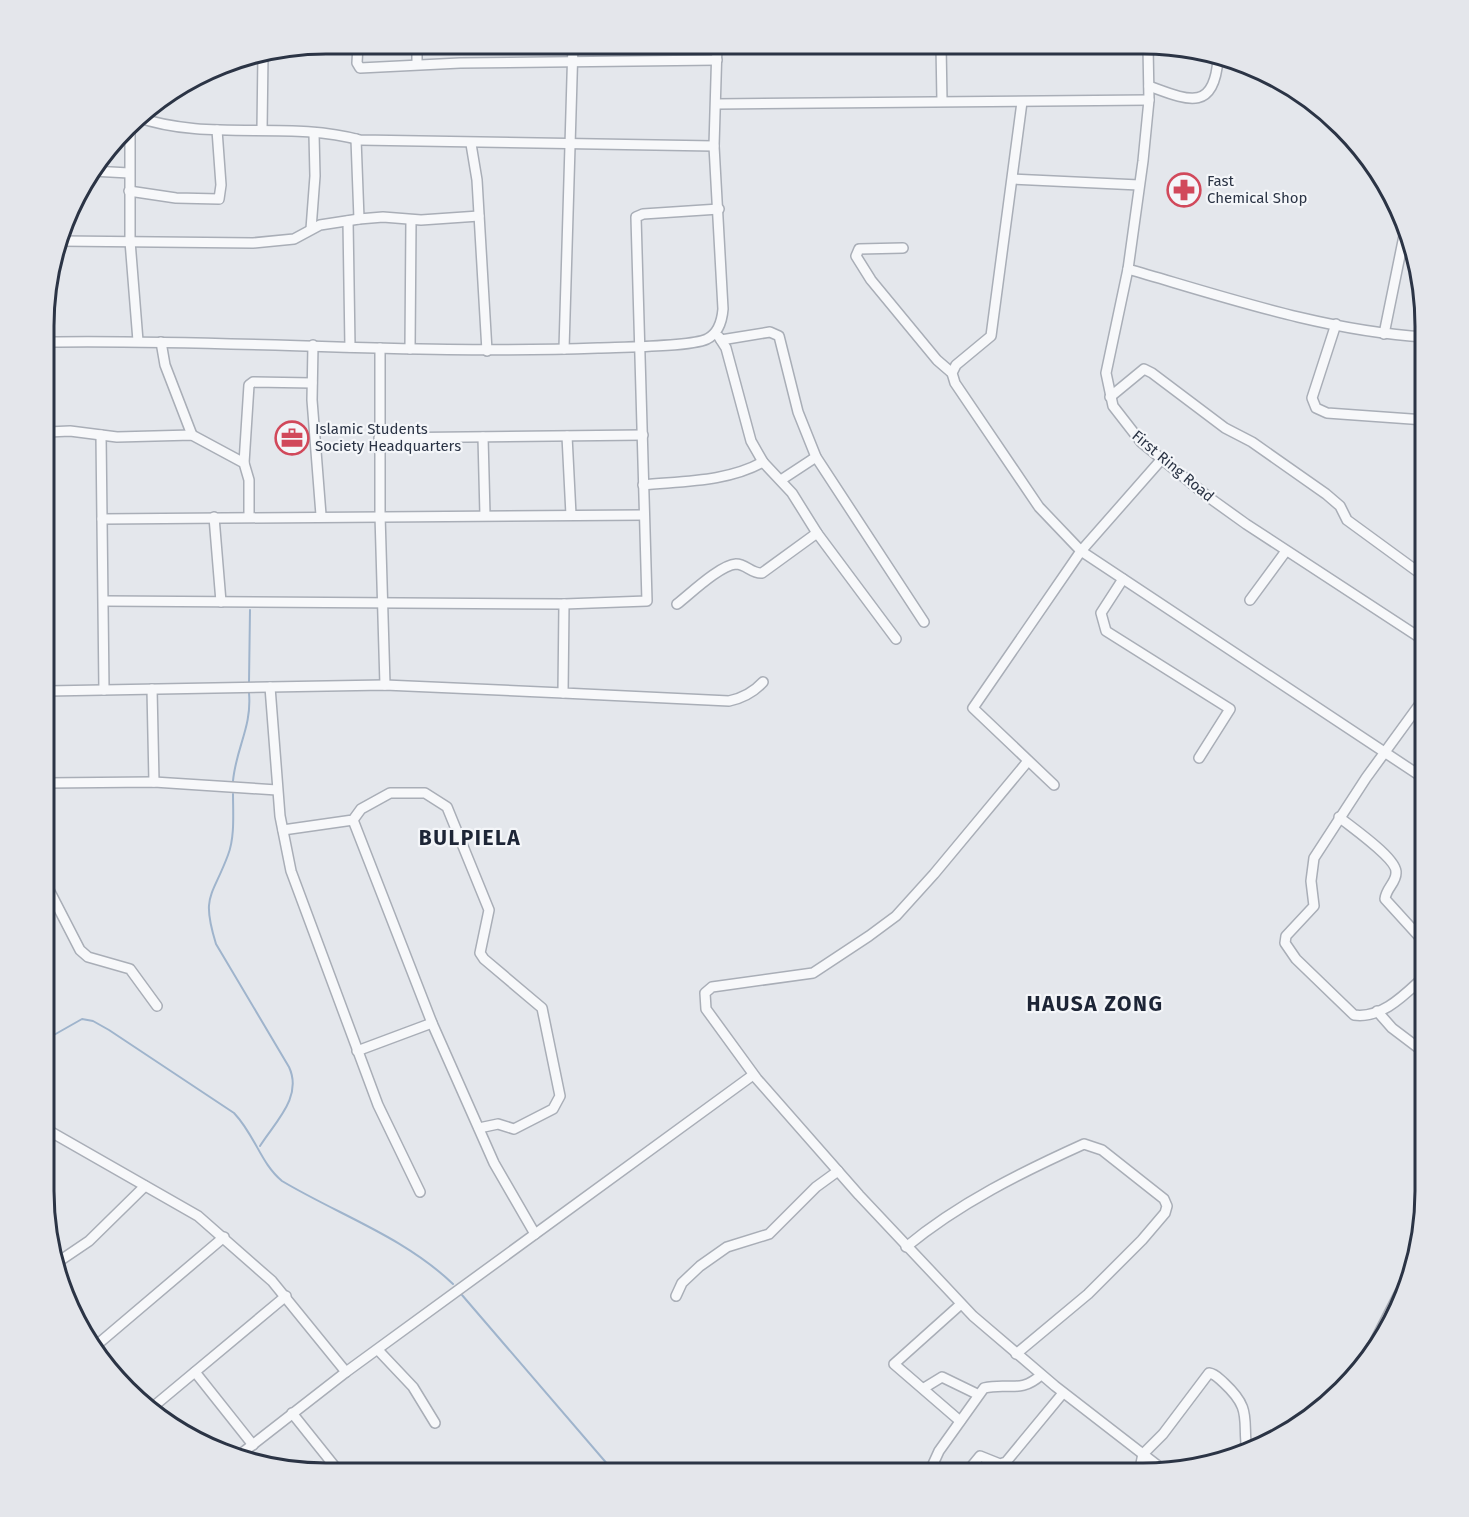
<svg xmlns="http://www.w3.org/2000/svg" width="1469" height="1517" font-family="'Fira Sans',sans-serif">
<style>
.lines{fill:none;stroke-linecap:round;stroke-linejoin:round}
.stream{stroke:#9fb4cc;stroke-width:2}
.minor-casing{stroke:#a9aeb7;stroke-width:12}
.minor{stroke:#f7f8fa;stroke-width:9}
.labels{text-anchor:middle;stroke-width:4.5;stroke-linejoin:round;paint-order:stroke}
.poi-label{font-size:15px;fill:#2b3445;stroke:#f4f6f9;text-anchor:start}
.street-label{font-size:15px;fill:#2b3445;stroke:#f4f6f9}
.district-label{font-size:21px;font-weight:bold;letter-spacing:1.5px;fill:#1d2536;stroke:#f4f6f9}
.rim{fill:none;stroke:#2b3445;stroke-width:3}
</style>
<rect width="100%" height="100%" fill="#e4e7ec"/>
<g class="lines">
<g class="stream">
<polyline points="249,682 250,610"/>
<path d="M233,781c3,-33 19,-54 16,-88"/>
<path d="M233,794c0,19 2,43 -5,61 -16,43 -27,40 -12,89l73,123c14,30 -14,55 -29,79"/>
<path d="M45,1040l37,-21 11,2 16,9 125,83c21,22 27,51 48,68 57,34 122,56 171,103"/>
<polyline points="462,1295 615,1473"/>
</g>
<g class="minor-casing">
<g id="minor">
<polyline points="358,44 357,63 360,68 460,63 717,60"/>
<polyline points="941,45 942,101"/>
<polyline points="1148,46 1149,100 1143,161 1128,269 1106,373 1113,406 1141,442 1207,496 1246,524 1425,641"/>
<polyline points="417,64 417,44"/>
<path d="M1149,86c38,14 65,27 69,-27"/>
<polyline points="1022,102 991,336 956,365 952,373 955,383 1039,507 1081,551 1425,779"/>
<polyline points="717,104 1149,100"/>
<path d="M137,117c71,25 151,3 223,23l354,6"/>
<polyline points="130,125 130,241 138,341"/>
<polyline points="262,130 263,54"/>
<polyline points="356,139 359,219"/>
<polyline points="471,144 477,180 487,351"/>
<polyline points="92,171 129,173"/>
<polyline points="1013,179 1139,185"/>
<polyline points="129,191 176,198 219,199 221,185 217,130"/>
<polyline points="348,221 350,347"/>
<polyline points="311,229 315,176 314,134"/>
<polyline points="60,241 253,243 294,239 320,225 359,219 383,217 421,220 479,216"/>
<polyline points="903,248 859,249 856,256 871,280 937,360 952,373"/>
<path d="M1128,269c97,28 196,62 297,68"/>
<polyline points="1336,324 1312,398 1316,408 1327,413 1425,420"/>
<polyline points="1384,334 1406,226"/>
<polyline points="719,337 726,348 751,441 763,462 792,493 817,533 896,639"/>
<polyline points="721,340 770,332 779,336 798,412 816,457 924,622"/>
<path d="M49,342c183,-3 366,13 549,6 22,-1 92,-1 109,-9 12,-6 15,-18 16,-30l-9,-163 3,-101"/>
<polyline points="161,342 165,365 192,435"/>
<polyline points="313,345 312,400 321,515"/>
<polyline points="380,348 380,515 385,685"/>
<polyline points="410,349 411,220"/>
<polyline points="564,349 573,44"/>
<polyline points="1110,397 1144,369 1152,373 1225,428 1252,442 1326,494 1340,506 1347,520 1425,577"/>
<polyline points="48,432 70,431 117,437 192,435 244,463 249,480 249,516"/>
<polyline points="101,435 104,690"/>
<polyline points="567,436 571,515"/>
<polyline points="483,437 485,515"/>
<polyline points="379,438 643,435"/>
<polyline points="244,463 249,385 253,382 312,383"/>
<polyline points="781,480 816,457"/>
<path d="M643,485c40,-4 84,-3 120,-23"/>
<polyline points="214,517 221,602"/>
<polyline points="102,519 644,515"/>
<polyline points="1123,579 1101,613 1106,631 1230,709 1199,758"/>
<polyline points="1250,600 1286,551"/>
<polyline points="104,601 564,604 647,601 636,217 643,214 719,209"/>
<path d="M564,604l-1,89 166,8c14,-3 24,-8 34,-19"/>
<path d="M677,604c13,-10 43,-39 59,-40 10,0 16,10 26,9l55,-40"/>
<polyline points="270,687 280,816 291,871 378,1105 420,1192"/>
<polyline points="152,689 154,782"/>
<polyline points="47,691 385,685 563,693"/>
<path d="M1425,697l-59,81 -52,80 -3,23 3,25 -28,30 -1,7 11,16 58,56c29,4 52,-22 71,-39"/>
<polyline points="47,733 48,691"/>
<polyline points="1028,761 934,874 896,916 869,936 813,973 712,987 705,993 706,1009 757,1079 859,1195 973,1316 1055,1386 1166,1472"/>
<polyline points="46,783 154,782 277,790"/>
<polyline points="1054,785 973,708 1081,551 1161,460"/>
<path d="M1339,817c12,10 59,42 57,56 0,10 -10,15 -11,26l40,44"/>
<polyline points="353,820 432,1023 494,1163 535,1234"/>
<polyline points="283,830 353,820 361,809 390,793 425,793 447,807 489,910 480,953 484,959 542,1008 560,1096 553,1109 514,1129 498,1124 479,1128"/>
<polyline points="46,884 80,950 88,957 130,969 157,1006"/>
<polyline points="1377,1011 1392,1028 1425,1053"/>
<polyline points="357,1051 432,1023"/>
<polyline points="51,1132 198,1216 272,1281 346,1372"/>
<path d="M906,1247c53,-44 116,-75 178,-103l18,6 62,49 3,7 -2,7 -23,27 -54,54 -72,60"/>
<polyline points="55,1264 89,1241 145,1186"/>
<polyline points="676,1296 682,1283 700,1266 727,1247 769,1234 816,1187 838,1171"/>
<polyline points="92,1349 224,1237"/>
<polyline points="1371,1349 1400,1292"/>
<polyline points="378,1350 413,1387 435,1423"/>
<polyline points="195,1372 253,1445"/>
<polyline points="924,1388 942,1377 977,1394"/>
<polyline points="154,1406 286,1296"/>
<polyline points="292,1413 340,1473"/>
<polyline points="960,1421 894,1364 961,1304"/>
<polyline points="242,1453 346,1372 753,1075"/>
<polyline points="1229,1459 1246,1446"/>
<path d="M929,1473l10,-22 45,-63c25,-6 36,6 57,-13"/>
<polyline points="966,1473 980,1456 1000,1464 1006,1462 1063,1393"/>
<path d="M1139,1473l4,-19 20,-20 46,-61c7,1 10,6 15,10 29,27 18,36 23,69"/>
</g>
</g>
<use href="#minor" class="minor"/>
</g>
<defs>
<g id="pharmacy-ring" transform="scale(1.725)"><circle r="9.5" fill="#f4f6f9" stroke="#d1495b" stroke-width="1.5"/><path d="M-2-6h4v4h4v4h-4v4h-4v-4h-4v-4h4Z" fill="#d1495b"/></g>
<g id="office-ring" transform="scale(1.725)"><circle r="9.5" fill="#f4f6f9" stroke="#d1495b" stroke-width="1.5"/><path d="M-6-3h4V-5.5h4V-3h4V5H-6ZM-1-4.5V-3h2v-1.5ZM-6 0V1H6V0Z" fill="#d1495b"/></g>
</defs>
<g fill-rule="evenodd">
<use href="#pharmacy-ring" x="1184" y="190"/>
<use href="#office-ring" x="292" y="438"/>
</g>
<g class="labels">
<g class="poi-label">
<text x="1207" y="186">Fast<tspan x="1207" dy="17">Chemical Shop</tspan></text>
<text x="315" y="434">Islamic Students<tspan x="315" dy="17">Society Headquarters</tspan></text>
</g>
<g class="street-label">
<text transform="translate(1173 466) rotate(40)" y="5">First Ring Road</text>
</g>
<g class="district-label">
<text x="470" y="845">BULPIELA</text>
<text x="1095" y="1011">HAUSA ZONG</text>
</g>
</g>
<path d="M0 0H1469V1517H0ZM326 54H1143A272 272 0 0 1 1415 326V1191A272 272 0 0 1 1143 1463H326A272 272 0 0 1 54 1191V326A272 272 0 0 1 326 54Z" fill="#e4e6eb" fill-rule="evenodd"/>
<path class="rim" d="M326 54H1143A272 272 0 0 1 1415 326V1191A272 272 0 0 1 1143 1463H326A272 272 0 0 1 54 1191V326A272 272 0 0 1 326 54Z"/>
</svg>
